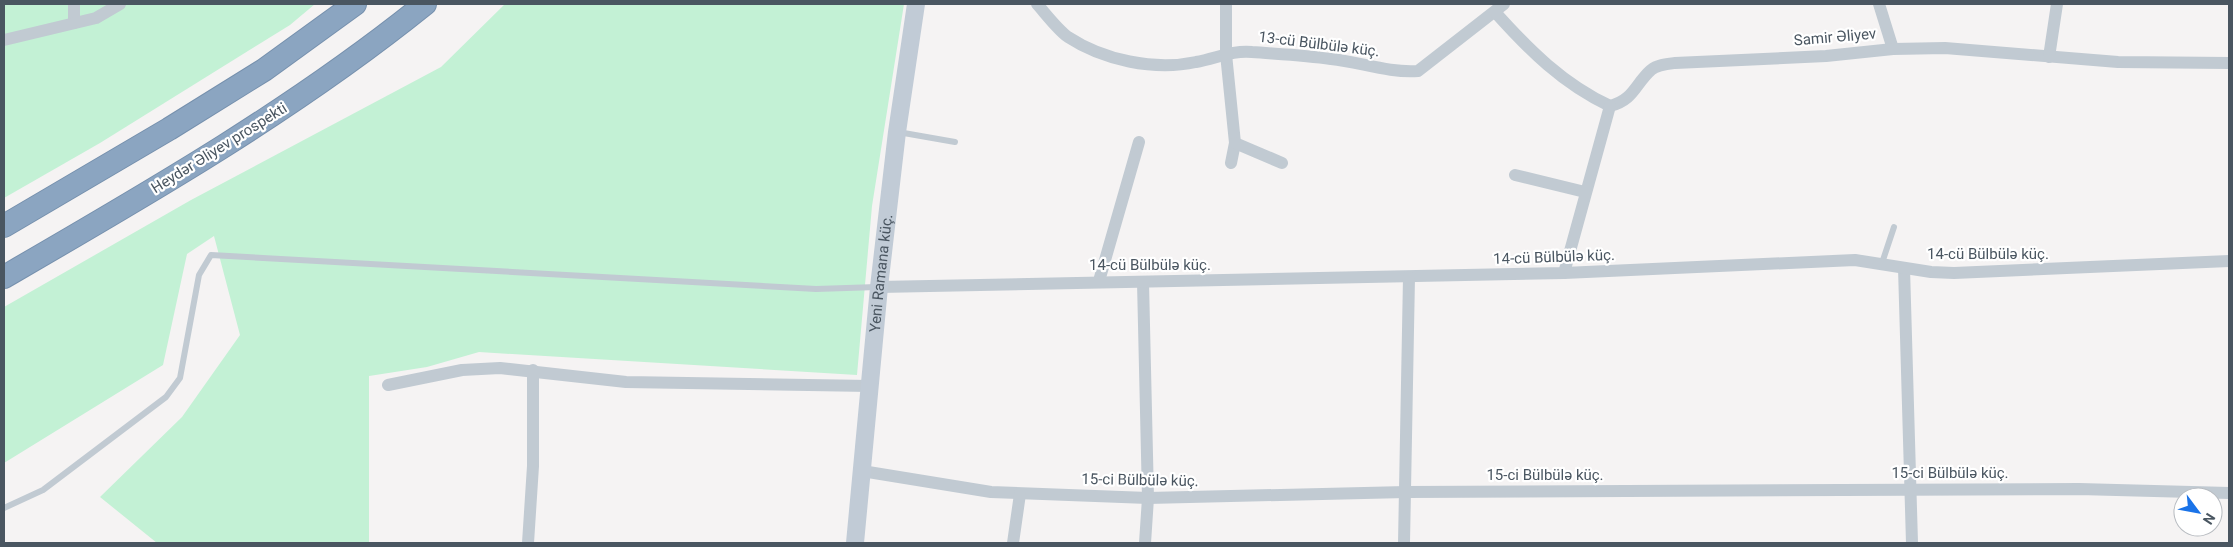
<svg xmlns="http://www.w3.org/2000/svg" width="2233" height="547" font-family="Roboto,sans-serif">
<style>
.green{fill:#c3f1d5}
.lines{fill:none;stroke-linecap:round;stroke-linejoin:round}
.highway-casing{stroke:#7690ad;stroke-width:24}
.lane{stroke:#c1cad2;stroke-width:6}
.street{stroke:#c1cad2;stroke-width:12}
.secondary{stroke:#c1cbd6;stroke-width:18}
.highway{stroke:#8ba5c1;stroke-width:22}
.labels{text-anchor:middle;stroke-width:4.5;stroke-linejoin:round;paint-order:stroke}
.street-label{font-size:15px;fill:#4a5661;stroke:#fff}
</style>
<rect width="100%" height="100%" fill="#f5f3f3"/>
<g class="green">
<polygon points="4,4 315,4 290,25 100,143 4,198"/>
<polygon points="505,4 904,4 872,206 857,375 479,352 427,367 369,376 369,543 157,543 100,497 182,417 240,335 214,236 187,254 163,365 4,463 4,307 191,200 441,67"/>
</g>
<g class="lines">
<g class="highway-casing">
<g id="highway">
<polyline points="4,226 169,129 264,70 355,4"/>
<path d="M4,277c145,-84 291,-168 421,-273"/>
</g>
</g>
<g class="lane">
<polyline points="898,132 955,142"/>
<polyline points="1882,263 1894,227"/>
<polyline points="4,508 43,490 166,397 180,378 199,275 211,255 816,289 877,287"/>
</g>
<g class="street">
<polyline points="74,4 74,23"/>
<path d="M1037,4c9,10 20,25 31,33 35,23 86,34 128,25 19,-3 36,-12 56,-10 26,2 53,3 79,7 29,3 57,14 87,12l86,-67"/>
<polyline points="1226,4 1226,54 1235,143 1231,163"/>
<polyline points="1879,4 1893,49"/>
<path d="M1495,12c34,38 68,72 115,94 24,-6 25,-22 41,-36 6,-5 16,-6 24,-7l151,-7 67,-7 52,-1 173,14 111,1"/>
<polyline points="4,40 96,18 120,4"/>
<polyline points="2049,57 2057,4"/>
<polyline points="1235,143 1282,163"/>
<polyline points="1515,175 1585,192"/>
<polyline points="1904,268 1912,543"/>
<polyline points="1564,273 1610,106"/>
<polyline points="1099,281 1139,142"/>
<polyline points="1143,282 1148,498 1145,543"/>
<polyline points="879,287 1564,273 1855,260 1931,272 1954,273 2229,261"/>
<polyline points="388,385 462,370 500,368 626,382 870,386"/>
<polyline points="862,471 991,492 1148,498 1406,492 2079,489 2229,493"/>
<polyline points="528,543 533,466 533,370"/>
<polyline points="1013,543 1020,494"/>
<polyline points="1404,543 1409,277"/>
</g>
<path class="secondary" id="s1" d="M855,543l24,-256 18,-155 19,-128"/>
<use href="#highway" class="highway"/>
</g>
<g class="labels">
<g class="street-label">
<text transform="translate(1835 37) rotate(-5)" y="5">Samir Əliyev</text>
<text transform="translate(1319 44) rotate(7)" y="5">13-cü Bülbülə küç.</text>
<text transform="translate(219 148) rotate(-32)" y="5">Heydər Əliyev prospekti</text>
<text x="1988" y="259">14-cü Bülbülə küç.</text>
<text transform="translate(1554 257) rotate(-2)" y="5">14-cü Bülbülə küç.</text>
<text x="1150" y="270">14-cü Bülbülə küç.</text>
<text dy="5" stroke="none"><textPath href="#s1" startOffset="271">Yeni Ramana küç.</textPath></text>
<text x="1950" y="478">15-ci Bülbülə küç.</text>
<text x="1545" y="480">15-ci Bülbülə küç.</text>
<text transform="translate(1140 480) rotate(1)" y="5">15-ci Bülbülə küç.</text>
</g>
</g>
<rect width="2233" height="547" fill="none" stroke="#4a5661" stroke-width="10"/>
<g transform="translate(2198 512) rotate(122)"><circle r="24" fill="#ffffff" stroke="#b7bbc0"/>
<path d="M0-4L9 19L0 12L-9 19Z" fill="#1a73e8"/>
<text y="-8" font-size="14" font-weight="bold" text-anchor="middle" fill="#4a5661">N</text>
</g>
</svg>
